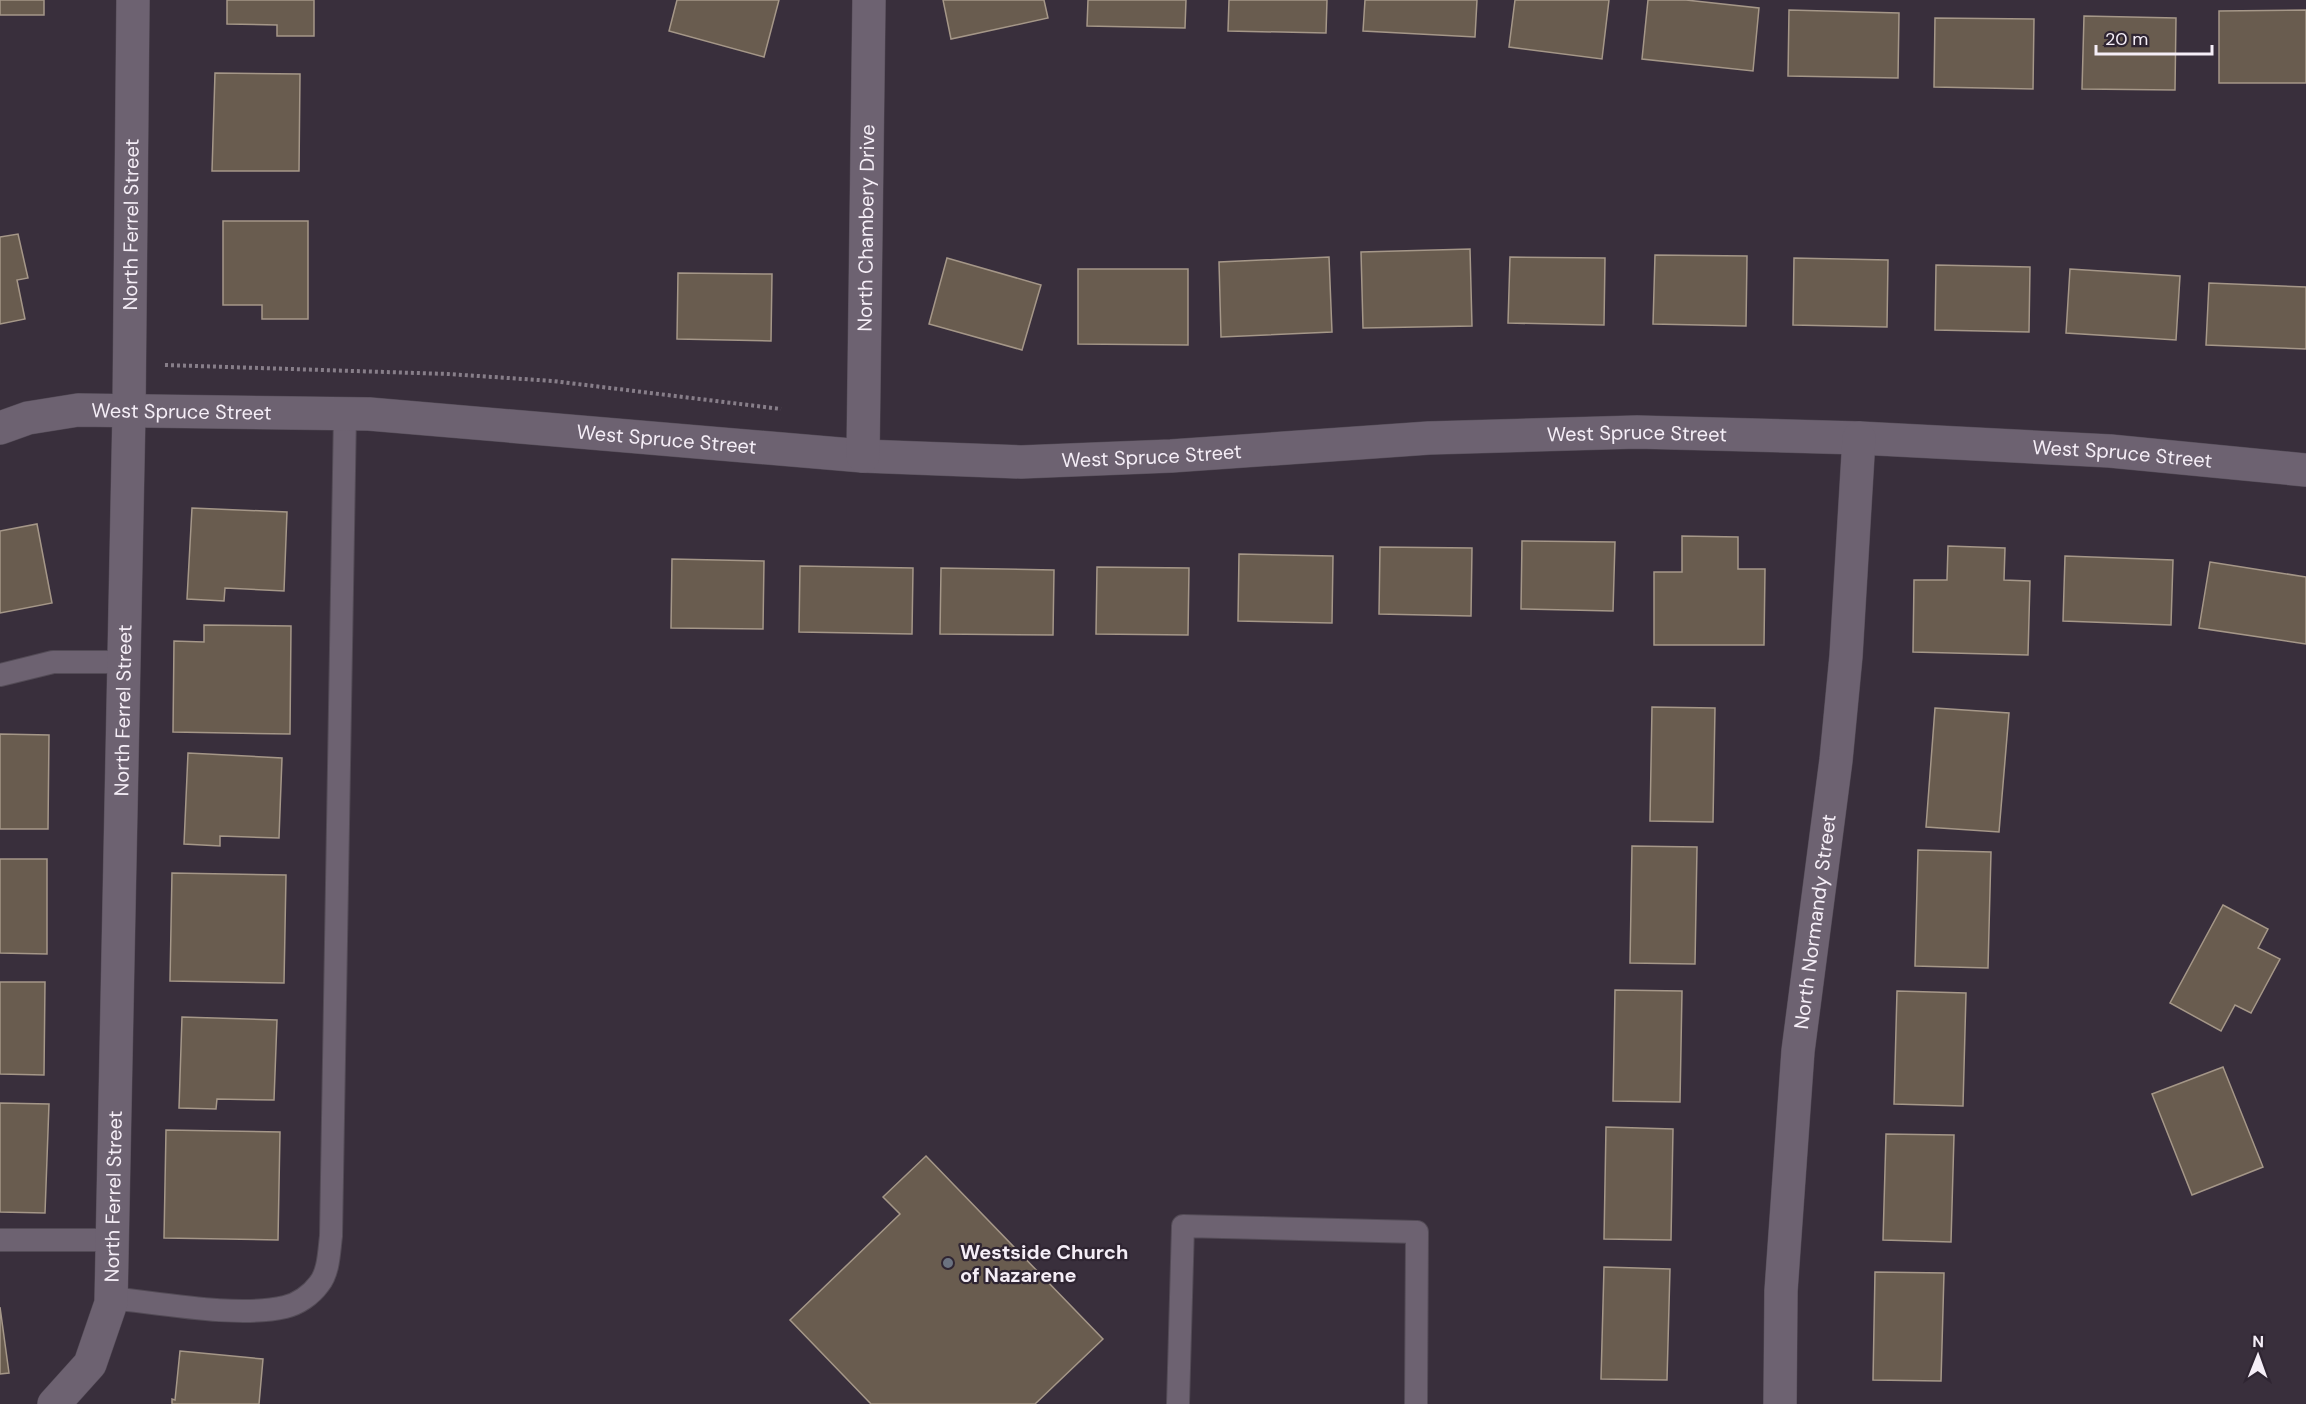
<svg xmlns="http://www.w3.org/2000/svg" width="2306" height="1404" font-family="'DM Sans',sans-serif">
<style>
.building{fill:#695c4f;stroke:#a59788;stroke-width:1.5}
.lines{fill:none;stroke-linecap:round;stroke-linejoin:round}
.service-casing{stroke:#534b56;stroke-width:24}
.minor-casing{stroke:#534b56;stroke-width:34}
.path{stroke:#877e89;stroke-width:4;stroke-dasharray:3 3;stroke-linecap:butt}
.service{stroke:#6d6271;stroke-width:22}
.minor{stroke:#6d6271;stroke-width:33}
.worship-dot{fill:#6b7280;stroke:#2f2532;stroke-width:2}
.labels{text-anchor:middle;stroke-width:4.5;stroke-linejoin:round;paint-order:stroke}
.street-label{font-size:20px;fill:#f5eef7;stroke:#2f2532}
.poi-label{font-size:20px;font-weight:bold;fill:#f5eef7;stroke:#2f2532;text-anchor:start}
</style>
<rect width="100%" height="100%" fill="#392f3c"/>
<g class="building">
<rect x="0" y="0" width="44" height="15"/>
<polygon points="227,0 314,0 314,36 277,36 277,25 227,24"/>
<polygon points="677,0 779,0 764,57 669,31"/>
<polygon points="943,0 1044,0 1048,18 951,39"/>
<polygon points="1088,0 1186,0 1185,28 1087,26"/>
<polygon points="1229,0 1327,0 1326,33 1228,31"/>
<polygon points="1365,0 1477,0 1475,37 1363,31"/>
<polygon points="1515,0 1609,0 1602,59 1509,47"/>
<polygon points="1648,0 1686,0 1759,8 1753,71 1642,59"/>
<polygon points="1789,10 1899,13 1898,78 1788,76"/>
<polygon points="2306,10 2306,83 2219,83 2219,11"/>
<polygon points="2084,16 2176,18 2175,90 2082,89"/>
<polygon points="1935,18 2034,19 2033,89 1934,87"/>
<polygon points="215,73 300,74 299,171 212,171"/>
<polygon points="223,221 308,221 308,319 262,319 262,305 223,305"/>
<polygon points="18,234 28,278 17,280 25,319 0,324 0,237"/>
<polygon points="1470,249 1472,326 1363,328 1361,252"/>
<polygon points="1655,255 1747,256 1746,326 1653,324"/>
<polygon points="1329,257 1332,332 1221,337 1219,262"/>
<polygon points="1510,257 1605,258 1604,325 1508,323"/>
<polygon points="947,258 1041,285 1022,350 929,324"/>
<polygon points="1794,258 1888,260 1887,327 1793,325"/>
<polygon points="1936,265 2030,267 2029,332 1935,330"/>
<polygon points="1078,269 1188,269 1188,345 1078,344"/>
<polygon points="2070,269 2180,276 2176,340 2066,333"/>
<polygon points="678,273 772,274 771,341 677,339"/>
<polygon points="2209,283 2306,287 2306,349 2206,345"/>
<polygon points="192,508 287,512 284,591 225,588 224,601 187,599"/>
<polygon points="37,524 52,603 0,613 0,531"/>
<polygon points="1682,536 1738,537 1738,569 1765,569 1764,645 1654,645 1654,572 1682,572"/>
<polygon points="1522,541 1615,542 1613,611 1521,609"/>
<polygon points="1948,546 2005,548 2004,580 2030,581 2028,655 1913,652 1914,580 1947,580"/>
<polygon points="1380,547 1472,548 1471,616 1379,614"/>
<polygon points="1239,554 1333,556 1332,623 1238,621"/>
<polygon points="2065,556 2173,560 2171,625 2063,621"/>
<polygon points="672,559 764,561 763,629 671,628"/>
<polygon points="2210,562 2306,577 2306,644 2199,628"/>
<polygon points="800,566 913,568 912,634 799,632"/>
<polygon points="1097,567 1189,568 1188,635 1096,634"/>
<polygon points="941,568 1054,570 1053,635 940,634"/>
<polygon points="204,625 291,626 290,734 173,732 174,641 204,642"/>
<polygon points="1652,707 1715,708 1713,822 1650,821"/>
<polygon points="1935,708 2009,713 1999,832 1926,827"/>
<polygon points="0,734 49,735 48,829 0,829"/>
<polygon points="188,753 282,758 279,838 220,836 220,846 184,844"/>
<polygon points="1632,846 1697,847 1695,964 1630,963"/>
<polygon points="1918,850 1991,852 1988,968 1915,966"/>
<polygon points="0,859 47,859 47,954 0,953"/>
<polygon points="172,873 286,875 284,983 170,981"/>
<polygon points="2223,905 2268,929 2258,948 2280,959 2251,1013 2235,1005 2221,1031 2170,1003"/>
<polygon points="0,982 45,982 44,1075 0,1074"/>
<polygon points="1615,990 1682,991 1680,1102 1613,1101"/>
<polygon points="1897,991 1966,993 1963,1106 1894,1104"/>
<polygon points="182,1017 277,1020 274,1100 217,1099 216,1109 179,1108"/>
<polygon points="2223,1067 2263,1167 2192,1195 2152,1094"/>
<polygon points="0,1103 49,1104 45,1213 0,1212"/>
<polygon points="1606,1127 1673,1129 1671,1240 1604,1239"/>
<polygon points="166,1130 280,1132 278,1240 164,1238"/>
<polygon points="1886,1134 1954,1135 1951,1242 1883,1240"/>
<polygon points="926,1156 1103,1339 1035,1404 871,1404 790,1320 900,1214 883,1197"/>
<polygon points="1604,1267 1670,1269 1667,1380 1601,1379"/>
<polygon points="1875,1272 1944,1273 1941,1381 1873,1380"/>
<polygon points="0,1307 9,1373 0,1374"/>
<polygon points="180,1351 263,1359 259,1404 172,1404 172,1399 175,1400"/>
</g>
<g class="lines">
<g class="service-casing">
<g id="service">
<polyline points="0,675 53,662 124,662"/>
<polyline points="0,1240 112,1240"/>
<path d="M111,1298c49,5 127,20 174,9 13,-3 26,-12 34,-23 10,-12 10,-33 12,-48l14,-823"/>
<polyline points="1178,1404 1183,1226 1417,1232 1416,1404"/>
</g>
</g>
<g class="minor-casing">
<g id="minor">
<path id="s1" d="M0,428l28,-10 50,-8 291,4 494,42 158,6 150,-6 258,-18 208,-6 222,6 251,13 196,19"/>
<path id="s2" d="M863,456l6,-456"/>
<path id="s3" d="M54,1404l36,-40 21,-61 18,-892 4,-411"/>
<path id="s4" d="M1780,1404l1,-113 17,-240 38,-291 10,-104 13,-218"/>
</g>
</g>
<polyline class="path" points="165,365 448,374 553,381 781,409"/>
<use href="#service" class="service"/>
<use href="#minor" class="minor"/>
</g>
<circle class="worship-dot" cx="948" cy="1263" r="6"/>
<g class="labels">
<g class="street-label">
<text dy="7" stroke="none"><textPath href="#s3" startOffset="1197">North Ferrel Street</textPath></text>
<text dy="7" stroke="none"><textPath href="#s2" startOffset="228">North Chambery Drive</textPath></text>
<text dy="7" stroke="none"><textPath href="#s1" startOffset="184">West Spruce Street</textPath></text>
<text dy="7" stroke="none"><textPath href="#s1" startOffset="1642">West Spruce Street</textPath></text>
<text dy="7" stroke="none"><textPath href="#s1" startOffset="670">West Spruce Street</textPath></text>
<text dy="7" stroke="none"><textPath href="#s1" startOffset="2128">West Spruce Street</textPath></text>
<text dy="7" stroke="none"><textPath href="#s1" startOffset="1156">West Spruce Street</textPath></text>
<text dy="7" stroke="none"><textPath href="#s3" startOffset="711">North Ferrel Street</textPath></text>
<text dy="7" stroke="none"><textPath href="#s4" startOffset="484">North Normandy Street</textPath></text>
<text dy="7" stroke="none"><textPath href="#s3" startOffset="225">North Ferrel Street</textPath></text>
</g>
<g class="poi-label">
<text x="960" y="1259">Westside Church<tspan x="960" dy="23">of Nazarene</tspan></text>
</g>
</g>
<g transform="translate(2258 1356) rotate(1)" stroke="#2f2532" stroke-width="4.5" paint-order="stroke">
<path d="M0-4.5L10 22L0 15L-10 22Z" fill="#f5eef7"/>
<text y="-9" font-size="16" font-weight="bold" text-anchor="middle" fill="#f5eef7">N</text>
</g>
<path d="M2096 45v9h116v-9" fill="none" stroke="#f5eef7" stroke-width="3"/>
<text x="2105" y="45" font-size="18" fill="#f5eef7" stroke="#2f2532" stroke-width="4.5" paint-order="stroke">20 m</text>
</svg>
